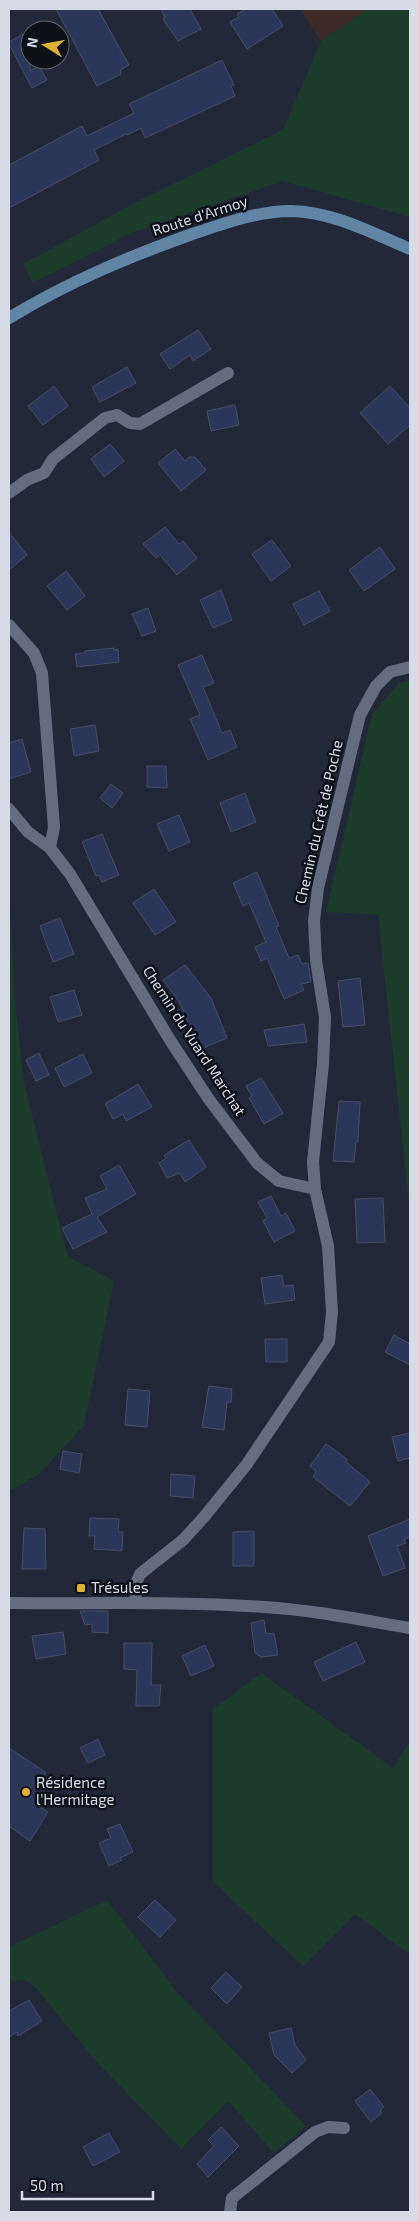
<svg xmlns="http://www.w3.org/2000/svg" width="419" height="2221" font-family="'Exo 2',sans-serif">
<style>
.commercial{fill:#3e2b27}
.green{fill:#1d3c2b}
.building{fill:#2b3659;stroke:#494f61}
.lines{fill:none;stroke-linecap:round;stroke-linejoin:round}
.street{stroke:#656c7f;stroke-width:12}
.secondary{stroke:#6186a5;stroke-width:12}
.poi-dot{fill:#dfb034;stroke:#0f1119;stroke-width:2}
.labels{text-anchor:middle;stroke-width:5;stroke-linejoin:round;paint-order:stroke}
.street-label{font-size:15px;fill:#d7dbe6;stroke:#0f1119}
.poi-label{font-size:15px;fill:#d7dbe6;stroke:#0f1119;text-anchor:start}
</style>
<rect width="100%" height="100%" fill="#232839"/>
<polygon class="commercial" points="300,9 368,9 321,41"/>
<g class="green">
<polygon points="368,9 410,9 410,217 282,181 131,233 33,283 23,264 140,200 283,130 321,41"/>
<polygon points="410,680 410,1213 378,915 326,912 372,714 399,683"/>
<polygon points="9,887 15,1001 24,1083 68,1257 114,1281 84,1425 39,1474 9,1491"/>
<polygon points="261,1673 393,1768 410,1741 410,1955 355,1914 303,1966 213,1882 213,1709"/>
<polygon points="107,1900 176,1991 306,2126 274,2153 228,2101 181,2149 93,2058 36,1988 24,1980 9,1982 9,1947"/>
</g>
<g class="building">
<polygon points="56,9 98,9 129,65 120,70 121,74 97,86"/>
<polygon points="161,9 190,9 201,29 178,41 163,19 165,18"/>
<polygon points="246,9 272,9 283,26 247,49 230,22 239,17 237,14"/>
<polygon points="23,34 30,48 30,71 39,66 47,80 32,88 9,44 9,42"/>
<polygon points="222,60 234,85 231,86 235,96 145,138 141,128 127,135 126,134 94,150 99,160 9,208 9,165 82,126 87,136 134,113 129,104"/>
<polygon points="198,330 211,349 193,361 190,355 170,369 160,354"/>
<polygon points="127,367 136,383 100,402 92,387"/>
<polygon points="54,386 68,406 43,425 28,406"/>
<polygon points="390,386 410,408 410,425 388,444 360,413"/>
<polygon points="235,405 239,425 211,431 207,411"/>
<polygon points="110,444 124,461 104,477 91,459"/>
<polygon points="175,449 185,461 189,457 195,457 206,470 181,491 158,463"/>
<polygon points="165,527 179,544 183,541 197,558 177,575 160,555 156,558 143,544"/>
<polygon points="9,532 27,555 9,570"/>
<polygon points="272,540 291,566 271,581 252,554"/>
<polygon points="380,547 395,569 364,591 349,570"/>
<polygon points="66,571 85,596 67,610 47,586"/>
<polygon points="221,590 232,620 213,628 200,600"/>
<polygon points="319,591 330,611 304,625 293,604"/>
<polygon points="148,608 156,631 142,636 132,614"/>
<polygon points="114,648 114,650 118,649 119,662 77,667 75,654 85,653 85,651"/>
<polygon points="202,655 214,683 203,687 222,733 230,730 237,747 208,760 190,719 200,715 178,665"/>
<polygon points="95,725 99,751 74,756 70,729"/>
<polygon points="22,739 31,772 9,779 9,743"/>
<polygon points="147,766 166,766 167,788 147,787"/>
<polygon points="111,784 123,793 112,808 100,798"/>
<polygon points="245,793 256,822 231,832 220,803"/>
<polygon points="179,815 190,842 169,851 157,824"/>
<polygon points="102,834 119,875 102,882 99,875 96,876 82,842"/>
<polygon points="257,872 279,926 276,927 289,958 298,955 302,964 308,963 311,982 301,984 304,990 284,999 267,958 261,961 255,947 266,942 249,903 243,906 233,883"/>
<polygon points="154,889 176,922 155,935 133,903"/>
<polygon points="60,918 74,954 53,962 40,926"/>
<polygon points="185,965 211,998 227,1038 199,1050 180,1003 163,980"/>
<polygon points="360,978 365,1025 343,1027 338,981"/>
<polygon points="74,990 82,1015 58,1022 50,997"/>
<polygon points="304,1024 307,1042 268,1046 264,1030"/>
<polygon points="39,1053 49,1075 36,1081 26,1060"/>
<polygon points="83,1054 92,1073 64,1087 55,1068"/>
<polygon points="261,1078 283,1113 264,1124 249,1098 252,1096 246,1086"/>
<polygon points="138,1084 152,1107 126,1121 123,1114 113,1119 105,1104"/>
<polygon points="339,1101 360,1102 358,1142 356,1142 354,1162 333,1161"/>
<polygon points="189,1140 206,1167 185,1182 180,1173 167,1178 159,1163 166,1158 164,1155"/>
<polygon points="119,1165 136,1194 97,1217 107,1232 73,1249 62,1228 92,1214 85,1198 107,1189 100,1176"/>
<polygon points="271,1196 281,1216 286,1213 295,1231 274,1242 263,1221 267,1218 258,1202"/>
<polygon points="383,1198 385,1242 357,1243 355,1199"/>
<polygon points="282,1275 284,1286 293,1285 295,1300 265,1304 261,1278"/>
<polygon points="394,1335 410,1344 410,1365 385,1352"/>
<polygon points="265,1339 287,1339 287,1362 266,1362"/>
<polygon points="209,1386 232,1389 231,1402 227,1402 224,1430 202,1427"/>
<polygon points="128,1389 150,1391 147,1427 125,1425"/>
<polygon points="410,1433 410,1458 398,1461 392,1437"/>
<polygon points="326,1444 347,1459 346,1462 370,1482 350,1506 313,1477 316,1471 310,1466"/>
<polygon points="63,1451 82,1454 79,1473 60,1469"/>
<polygon points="171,1474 195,1476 193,1498 170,1496"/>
<polygon points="90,1518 119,1519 118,1532 123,1532 122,1551 94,1549 95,1536 89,1536"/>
<polygon points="410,1519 410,1537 404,1539 406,1543 397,1546 405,1568 383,1576 368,1536"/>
<polygon points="24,1528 45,1529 46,1569 22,1569"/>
<polygon points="254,1531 254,1566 233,1566 233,1532"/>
<polygon points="80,1611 108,1611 108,1633 92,1632 92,1624 85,1625"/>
<polygon points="264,1620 266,1634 274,1633 278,1655 261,1657 255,1653 251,1623"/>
<polygon points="63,1632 66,1654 36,1659 32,1636"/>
<polygon points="356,1642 365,1662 323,1681 314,1662"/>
<polygon points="124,1643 152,1643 151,1685 161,1685 159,1706 136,1706 137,1670 124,1669"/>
<polygon points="205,1645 214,1666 191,1676 182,1656"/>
<polygon points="98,1739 105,1755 88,1763 80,1748"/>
<polygon points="9,1748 45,1772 45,1777 51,1780 36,1804 48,1812 30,1841 9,1826"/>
<polygon points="120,1824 133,1852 120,1858 122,1860 109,1866 99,1843 111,1838 107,1829"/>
<polygon points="155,1900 176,1920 160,1937 138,1917"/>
<polygon points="226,1972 242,1987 227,2004 211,1988"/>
<polygon points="29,2000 42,2021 18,2036 17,2032 9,2037 9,2011"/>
<polygon points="291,2028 295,2045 306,2060 292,2073 274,2055 269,2033"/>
<polygon points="370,2089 384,2107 380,2111 382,2113 371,2122 355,2101"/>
<polygon points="221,2127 239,2146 208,2177 197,2164 214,2146 208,2140"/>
<polygon points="109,2133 120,2152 93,2166 83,2147"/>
</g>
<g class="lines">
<g class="street">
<polyline points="9,493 27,480 44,473 53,459 105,418 117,415 130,423 140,424 228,373"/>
<polyline points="9,625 34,653 42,673 54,827 50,848"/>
<polyline points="9,809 28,832 50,848 70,874 170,1040 208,1098 257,1163 279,1181 315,1189 328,1246 332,1312 329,1342 247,1464 204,1517 183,1540 140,1574 137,1581 135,1603"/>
<polyline points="315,1189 313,1162 323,1064 325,1017 316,960 314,921 318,888 360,715 376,686 390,672 410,667"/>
<path d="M9,1603c85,1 170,-2 255,4 49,3 98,13 146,21"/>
<polyline points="230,2212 232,2198 315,2132 328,2127 344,2128"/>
</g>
<path class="secondary" d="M9,318c61,-37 119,-61 186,-85 31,-10 63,-22 96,-22 43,1 81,22 119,38"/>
</g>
<g class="poi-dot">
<rect x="76" y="1583" width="10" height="10" rx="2.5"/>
<circle cx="26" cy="1792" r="5"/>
</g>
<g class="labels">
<g class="street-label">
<text transform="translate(200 216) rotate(-18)" y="5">Route d'Armoy</text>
<text transform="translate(319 822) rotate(-77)" y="5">Chemin du Crêt de Poche</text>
<text transform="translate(194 1041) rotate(57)" y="5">Chemin du Vuard Marchat</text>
</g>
<g class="poi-label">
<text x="91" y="1593">Trésules</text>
<text x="36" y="1788">Résidence<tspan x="36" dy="17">l'Hermitage</tspan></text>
</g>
</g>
<rect width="419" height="2221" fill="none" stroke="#d7dbe6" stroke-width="20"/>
<g transform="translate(45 45) rotate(281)"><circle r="24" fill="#0f1119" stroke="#5f626b"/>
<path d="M0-4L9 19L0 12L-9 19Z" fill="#dfb034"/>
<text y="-8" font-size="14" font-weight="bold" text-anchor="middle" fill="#d7dbe6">N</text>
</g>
<path d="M22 2191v8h131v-8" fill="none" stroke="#d7dbe6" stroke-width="2.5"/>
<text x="30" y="2191" font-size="15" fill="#d7dbe6" stroke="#0f1119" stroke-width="4" paint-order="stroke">50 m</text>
</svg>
